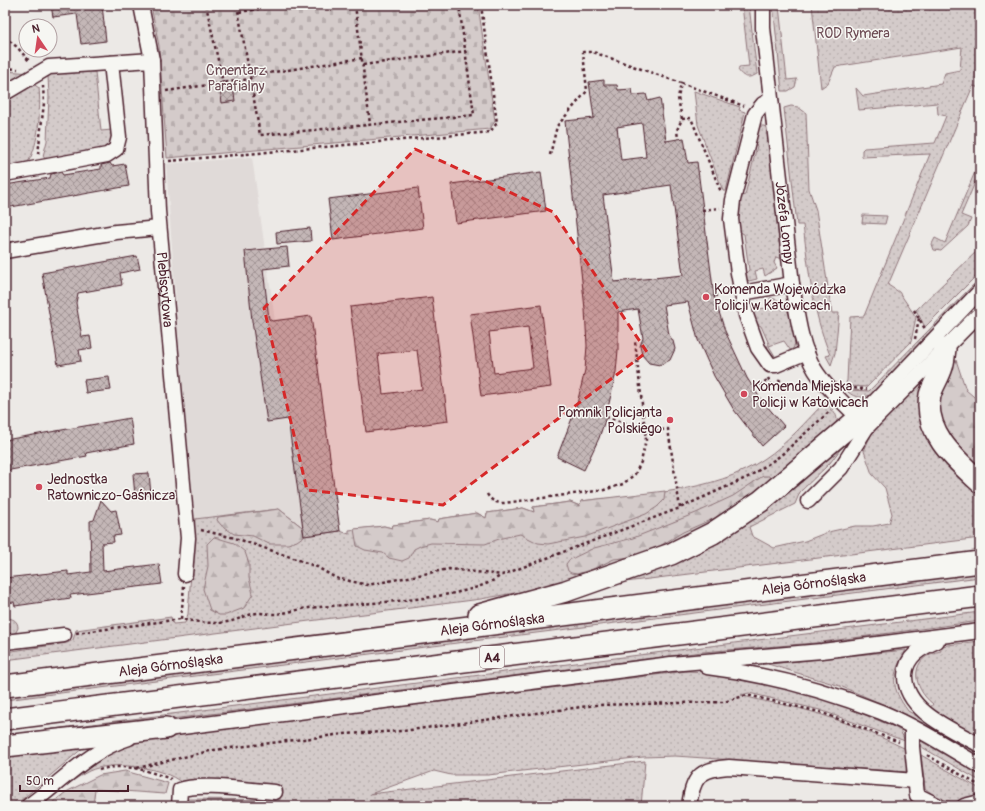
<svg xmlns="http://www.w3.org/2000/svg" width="985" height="811" font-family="Pangolin,sans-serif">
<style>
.built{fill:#e0dad8}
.green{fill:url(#green-dots);stroke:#8f757a}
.forest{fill:url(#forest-firs);stroke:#8f757a}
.cemetery{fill:url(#cemetery-stones);stroke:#8f757a}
.building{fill:url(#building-cross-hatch);stroke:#4a1f2b;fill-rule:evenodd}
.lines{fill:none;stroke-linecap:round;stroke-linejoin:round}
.minor-casing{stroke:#4a1f2b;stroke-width:17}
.highway-casing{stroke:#4a1f2b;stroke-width:24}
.path{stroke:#4a1f2b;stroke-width:2.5;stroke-dasharray:3 3;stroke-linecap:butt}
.minor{stroke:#f6f6f2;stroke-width:14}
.highway{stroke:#f6f6f2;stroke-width:21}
.marked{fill:#d62828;fill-opacity:0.2;stroke:#d62828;stroke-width:3;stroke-dasharray:8 5;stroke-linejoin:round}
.poi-dot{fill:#d1495b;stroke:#f6f6f2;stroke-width:1.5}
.labels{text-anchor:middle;stroke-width:3;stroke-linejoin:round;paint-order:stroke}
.shield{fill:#f6f6f2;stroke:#7e6067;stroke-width:1}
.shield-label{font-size:13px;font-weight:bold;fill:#4a1f2b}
.park-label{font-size:14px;fill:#6c4a53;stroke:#f6f6f2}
.street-label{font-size:14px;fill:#4a1f2b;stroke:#f6f6f2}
.poi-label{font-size:14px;fill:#4a1f2b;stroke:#f6f6f2;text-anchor:start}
</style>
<defs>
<pattern id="green-dots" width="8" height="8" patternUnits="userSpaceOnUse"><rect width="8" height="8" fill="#d4cbca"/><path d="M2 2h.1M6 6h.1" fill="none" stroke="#b8aeae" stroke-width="1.8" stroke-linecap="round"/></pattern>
<pattern id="forest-firs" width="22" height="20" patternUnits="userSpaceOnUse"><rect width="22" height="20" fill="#d4cbca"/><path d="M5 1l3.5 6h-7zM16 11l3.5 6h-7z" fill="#b8aeae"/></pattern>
<pattern id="cemetery-stones" width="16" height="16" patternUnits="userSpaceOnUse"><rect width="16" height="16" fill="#d4cbca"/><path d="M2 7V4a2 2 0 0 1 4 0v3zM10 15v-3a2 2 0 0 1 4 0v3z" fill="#b8aeae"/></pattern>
<pattern id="building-cross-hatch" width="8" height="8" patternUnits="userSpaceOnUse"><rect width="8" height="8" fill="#c4b7b7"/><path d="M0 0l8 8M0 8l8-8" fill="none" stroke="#a19495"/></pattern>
</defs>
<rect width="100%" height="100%" fill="#ece9e6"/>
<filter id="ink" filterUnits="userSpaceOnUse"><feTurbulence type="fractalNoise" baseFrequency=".025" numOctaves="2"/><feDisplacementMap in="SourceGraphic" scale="8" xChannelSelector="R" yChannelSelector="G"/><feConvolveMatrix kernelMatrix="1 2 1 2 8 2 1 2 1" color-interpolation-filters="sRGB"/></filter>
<g filter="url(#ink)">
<polygon class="built" points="252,157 275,321 302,527 279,509 195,519 182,385 166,164"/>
<g class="green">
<path d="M742,5h7l8,69c-8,5 -14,4 -19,-4l1,-3 10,-1z"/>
<polygon points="773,5 787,5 779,6 787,80 797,79 795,87 788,91 782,91"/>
<polygon points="812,5 975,5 980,58 980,88 973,86 888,285 899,292 916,317 911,342 867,387 848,386 846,382 847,381 850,317 864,316 930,154 862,157 862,150 864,148 935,143 946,116 938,114 937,103 859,110 856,88 863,96 941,84 945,73 960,70 962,47 835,67 828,83 821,88"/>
<polygon points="5,71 32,73 5,89"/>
<polygon points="95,72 101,131 112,130 111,142 106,148 46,160 43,156 47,141 49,97 48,76 54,73"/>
<path d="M32,83l7,5c2,19 0,58 -11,74l-23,7v-67l20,-16z"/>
<polygon points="694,91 740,107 739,110 745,112 726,191 723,191 698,125"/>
<path d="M791,106l7,1 8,6 3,76 7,21 16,103h7l-4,40 -4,12 -5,-9 4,-1c-18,-45 -21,-83 -27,-130h-6l-13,-117z"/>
<polygon points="758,126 764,126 767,128 781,259 776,257 774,263 777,268 765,276 763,269 755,271 757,279 749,281 744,276 749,270 744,234 738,231 738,198 745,195 757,146 752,140"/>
<polygon points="980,160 980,171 961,215 971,219 968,226 941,251 934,250 932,244 935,238 945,243"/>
<polygon points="863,215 887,216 885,224 862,223"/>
<polygon points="980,248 980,272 925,327 916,310"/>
<path d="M980,278v6l-108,110c-9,5 -17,4 -24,-2l1,-2 20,1z"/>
<path d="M770,298c21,2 21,27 25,44l-1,5 -3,4 -7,-10 -15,5 6,10 -10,-6 4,-6 -8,-18 -7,-3 -4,-14 22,-1z"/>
<polygon points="929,375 980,490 980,538 625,582 625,581 855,430 830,463 800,492 795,504 749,527 752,536 774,548 805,541 828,532 855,526 873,526 889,523 892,514 885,488 872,474 864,451 871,434"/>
<path d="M826,401c12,15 15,17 4,34l-112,86 -88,42 -99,27 -50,9 -476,61v-8l62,-9 6,-3 3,-10 95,-13 2,7 12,-1 3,-9 7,-95 84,-10 23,18 2,9 36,-5 9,3v-4l35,-4 8,2 1,-3 37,-5 8,2 1,-3 38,-6 9,5 1,-5 36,-5 11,4 -1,-5 37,-5 10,4 1,-5c59,-7 133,-8 183,-42 23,-15 42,-38 62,-58z"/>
<polygon points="980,572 980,577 5,700 5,695"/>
<polygon points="980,612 980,621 815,643 702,652 5,740 5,735"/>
<path d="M5,618c7,0 13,2 13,10l-2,4 -11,7z"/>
<path d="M980,641v97l-50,-30 3,-4c-22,-17 -24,-48 8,-53l-1,-5z"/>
<path d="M906,650c-15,26 -16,36 2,61l72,42v4l-79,-45 -61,-26 -72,-22z"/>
<path d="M687,671l20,1 96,20 38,13 51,21 8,4 5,11 -85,-31 -71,-17 -8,2c21,7 44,9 65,15 35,10 67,23 100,39l2,23 -233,-16 -32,1 -155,18h-37l-17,-4 -64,23 275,-33 -4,45h-456l1,-7 94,1v-12l-98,-5c-18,-16 -70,-23 -93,-12 -10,5 -19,12 -29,18l31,-27 43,-20 17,-4z"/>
<polygon points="919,740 980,775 980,781 920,746"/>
<polygon points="84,747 19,802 13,806 5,806 5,756"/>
<path d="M921,755l59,34v7c-24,6 -35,10 -55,-8z"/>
</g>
<g class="forest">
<path d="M956,360l10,30 14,12v68c-17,-14 -39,-38 -43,-60 -2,-15 12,-38 19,-50z"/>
<polygon points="763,476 769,476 770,480 756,492 715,518 683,532 655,549 631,557 614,559 593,569 577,574 571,573 568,571 566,564 569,560 594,548 633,538 696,513 733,496"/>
<polygon points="665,491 664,500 657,507 646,514 585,537 548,544 538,543 520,534 502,538 485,544 431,543 420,546 414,549 409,558 402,561 389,558 383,553 365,550 357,546 354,529 384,526 392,528 393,525 430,520 438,522 439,519 477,513 486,518 487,513 523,508 534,512 533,507 570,502 580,506 581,501"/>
<polygon points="279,509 302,527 304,536 297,541 288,544 269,544 253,536 234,534 221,525 217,520 218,517"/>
<polygon points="214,537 234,543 245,552 249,564 249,578 253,594 244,608 226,615 219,615 210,610 203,589 208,566 207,544"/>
<polygon points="125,771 168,783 165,794 95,789 93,806 48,806 66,792 100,775"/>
</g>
<polygon class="cemetery" points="151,5 478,5 495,121 490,129 167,158 159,46"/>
<g class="building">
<polygon points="51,5 102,5 106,41 81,44 77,14 53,17"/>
<path d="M604,80v5h13l1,5 14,-1 1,6 13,-1 2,7 12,-3 6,43 18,-3 4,25 9,-1 17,134 11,35 22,47 13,20 24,28 -22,20 -28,-36 -20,-34 -16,-36 -10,-38 -24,3 5,30 4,6 2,8 -5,11 -10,5 -11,-2 -7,-8 -2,-9 3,-8 -5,-29 -20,3v38l-2,22 -10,45 -7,21 -15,32 -27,-13 19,-49 9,-38 2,-24 -2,-37 -20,-188 29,-3 -5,-36zM642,123l4,34 -25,3 -4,-33zM671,185l12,90 -69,7 -11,-87z"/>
<polygon points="233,87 235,101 222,103 220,89"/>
<polygon points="110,163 112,166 125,164 129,186 5,208 5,185 50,178 51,174 61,172 63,175 101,169 101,165"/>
<polygon points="541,172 546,211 456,223 451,184"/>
<polygon points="418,188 423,228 333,240 328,199"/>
<polygon points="310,228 311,241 277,244 276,232"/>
<polygon points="287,247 289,266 263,269 269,319 272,321 311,316 340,531 304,536 288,419 267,422 252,321 245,251"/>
<polygon points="137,256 140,269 120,273 122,285 78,293 76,303 82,337 90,336 92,348 79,350 81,361 58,365 42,273"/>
<path d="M432,297l16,124 -82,11 -16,-125zM417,350l5,39 -39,5 -5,-40z"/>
<path d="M541,305l10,82 -70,9 -11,-82zM528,327l5,41 -39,5 -5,-41z"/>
<polygon points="109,377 111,390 86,393 84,380"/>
<polygon points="130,418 134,444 86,453 87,456 5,471 5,440"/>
<polygon points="149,473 151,495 135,496 133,474"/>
<polygon points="101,500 111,511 116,510 121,535 113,536 114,542 102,543 103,571 159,564 162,584 70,595 71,598 15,606 14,602 5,603 5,578 68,571 68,575 91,572 90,521 94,520"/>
</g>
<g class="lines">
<g class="minor-casing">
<g id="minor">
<path id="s1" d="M141,5l11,55 6,151 30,327 -3,36"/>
<path id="s2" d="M763,5v23l29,256c5,29 8,61 23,86 14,22 35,38 52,57l113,-114"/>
<polyline points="5,93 49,67 152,60"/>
<polyline points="771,100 763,104 755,114 733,200 731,219 738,273 746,315 758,348 770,365 776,365 807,352"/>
<polyline points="5,174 107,155 116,149 119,137 111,63"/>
<polyline points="5,251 116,232 159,228"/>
<polyline points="742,293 792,284"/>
<polyline points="859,418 980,291"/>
<polyline points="808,501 841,468 867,427"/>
<path d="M937,641c-16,7 -31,15 -32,34 -1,36 48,55 75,70"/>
<polyline points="5,642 64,635"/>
<path d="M707,667c59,7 118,23 174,45 34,14 67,35 99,54"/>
<polyline points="912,728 912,747 917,795 939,806"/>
<polyline points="159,730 671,664 822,651 980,631"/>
<path d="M28,806c34,-24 60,-55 101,-68"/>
<path d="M179,806l1,-16c19,-8 73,1 95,2"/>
<path d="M689,806c4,-28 9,-37 40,-39l187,14"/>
<polyline points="964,806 980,802"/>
</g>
</g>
<g class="highway-casing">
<g id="highway">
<path d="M945,349c-1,6 -1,12 -3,18 -3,10 -9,18 -12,28 -7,37 26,65 50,87"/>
<polyline points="479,615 566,591 671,554 713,533 761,501 859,418"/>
<path id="s3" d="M5,686l975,-124"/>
<polyline points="5,719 980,596"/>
<polyline points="5,746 166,728"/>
</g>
</g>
<g class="path">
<polyline points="206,5 223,83"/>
<polyline points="237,5 250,76"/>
<polyline points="355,5 370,124"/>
<polyline points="239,12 285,5"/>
<polyline points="5,37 17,47 30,62"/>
<polyline points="362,58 250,76 260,135 474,115 459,5"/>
<polyline points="363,65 466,51"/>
<polyline points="5,68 18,69"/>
<polyline points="681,83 744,106"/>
<polyline points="166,91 250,79"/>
<polyline points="682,119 691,118 721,192"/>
<polyline points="38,154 44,103 43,86"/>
<polyline points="550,155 557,126 587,91 583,52 593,52 681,83 678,98 682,119 677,130 678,139"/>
<polyline points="169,161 490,132 497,123 481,5"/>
<polyline points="702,210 720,208"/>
<polyline points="714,296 729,293"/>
<polyline points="914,310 925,329"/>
<polyline points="915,339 919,318"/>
<polyline points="768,378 773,387 782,378"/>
<polyline points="754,388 769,379"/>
<polyline points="848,388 867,389"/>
<polyline points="606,417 645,429 645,432 668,429 680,508"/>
<path d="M487,494c4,7 9,9 17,9l100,-13 19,-6 12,-10 6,-12 5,-22 -11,-99"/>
<polyline points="201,530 235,538 299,560 317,567 336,578 368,585 449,569 502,575 680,508 750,476 780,456 831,410"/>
<path d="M184,586l-3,33c17,3 34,6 51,2 8,-2 16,-7 26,-8 6,0 12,1 18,1 11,-1 22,-5 33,-6 43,-5 161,-6 192,-33"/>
<polyline points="76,633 181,619"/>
<polyline points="927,755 980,786"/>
<polyline points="137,768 214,750 344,734 403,731 596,705 724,702 747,695 820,712 899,742"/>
<path d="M99,770c25,-8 49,1 72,9"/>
<polyline points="9,806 16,803"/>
</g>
<use href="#minor" class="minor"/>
<use href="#highway" class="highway"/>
</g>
</g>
<path class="marked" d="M415,149l138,63 94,140 -204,153 -136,-15 -43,-182z"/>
<g class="poi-dot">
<circle cx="706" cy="297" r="4"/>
<circle cx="744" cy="394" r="4"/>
<circle cx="670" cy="420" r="4"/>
<circle cx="39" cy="487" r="4"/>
</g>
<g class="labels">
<rect class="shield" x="480" y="646" width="24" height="22" rx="3"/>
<g class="shield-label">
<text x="492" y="662">A4</text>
</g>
<g class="park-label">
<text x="853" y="38">ROD Rymera</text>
<text x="236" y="75">Cmentarz<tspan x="236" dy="16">Parafialny</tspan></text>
</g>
<g class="street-label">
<text dy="5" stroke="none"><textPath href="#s2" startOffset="219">Józefa Lompy</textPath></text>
<text dy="5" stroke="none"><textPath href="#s1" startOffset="286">Plebiscytowa</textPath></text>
<text dy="5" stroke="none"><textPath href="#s3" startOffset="815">Aleja Górnośląska</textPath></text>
<text dy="5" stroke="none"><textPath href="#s3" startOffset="491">Aleja Górnośląska</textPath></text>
<text dy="5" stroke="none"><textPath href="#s3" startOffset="167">Aleja Górnośląska</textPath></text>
</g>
<g class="poi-label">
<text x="714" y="294">Komenda Wojewódzka<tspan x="714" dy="16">Policji w Katowicach</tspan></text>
<text x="752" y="391">Komenda Miejska<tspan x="752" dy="16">Policji w Katowicach</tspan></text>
<text x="662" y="417" text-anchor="end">Pomnik Policjanta<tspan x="662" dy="16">Polskiego</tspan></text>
<text x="47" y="484">Jednostka<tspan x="47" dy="16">Ratowniczo-Gaśnicza</tspan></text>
</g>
</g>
<rect width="985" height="811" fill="none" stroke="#f6f6f2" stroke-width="20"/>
<rect x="10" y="10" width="965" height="791" fill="none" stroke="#4a1f2b" stroke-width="1.5" filter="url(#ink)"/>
<g transform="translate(38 38) rotate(347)"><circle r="19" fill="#f6f6f2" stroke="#b1a0a2"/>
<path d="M0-3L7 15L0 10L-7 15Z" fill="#d1495b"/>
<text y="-6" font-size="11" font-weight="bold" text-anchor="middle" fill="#4a1f2b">N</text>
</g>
<path d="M20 785v6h108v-6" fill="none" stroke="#4a1f2b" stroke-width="2"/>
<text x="26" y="785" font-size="12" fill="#4a1f2b" stroke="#f6f6f2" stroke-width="3" paint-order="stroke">50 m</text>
</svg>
